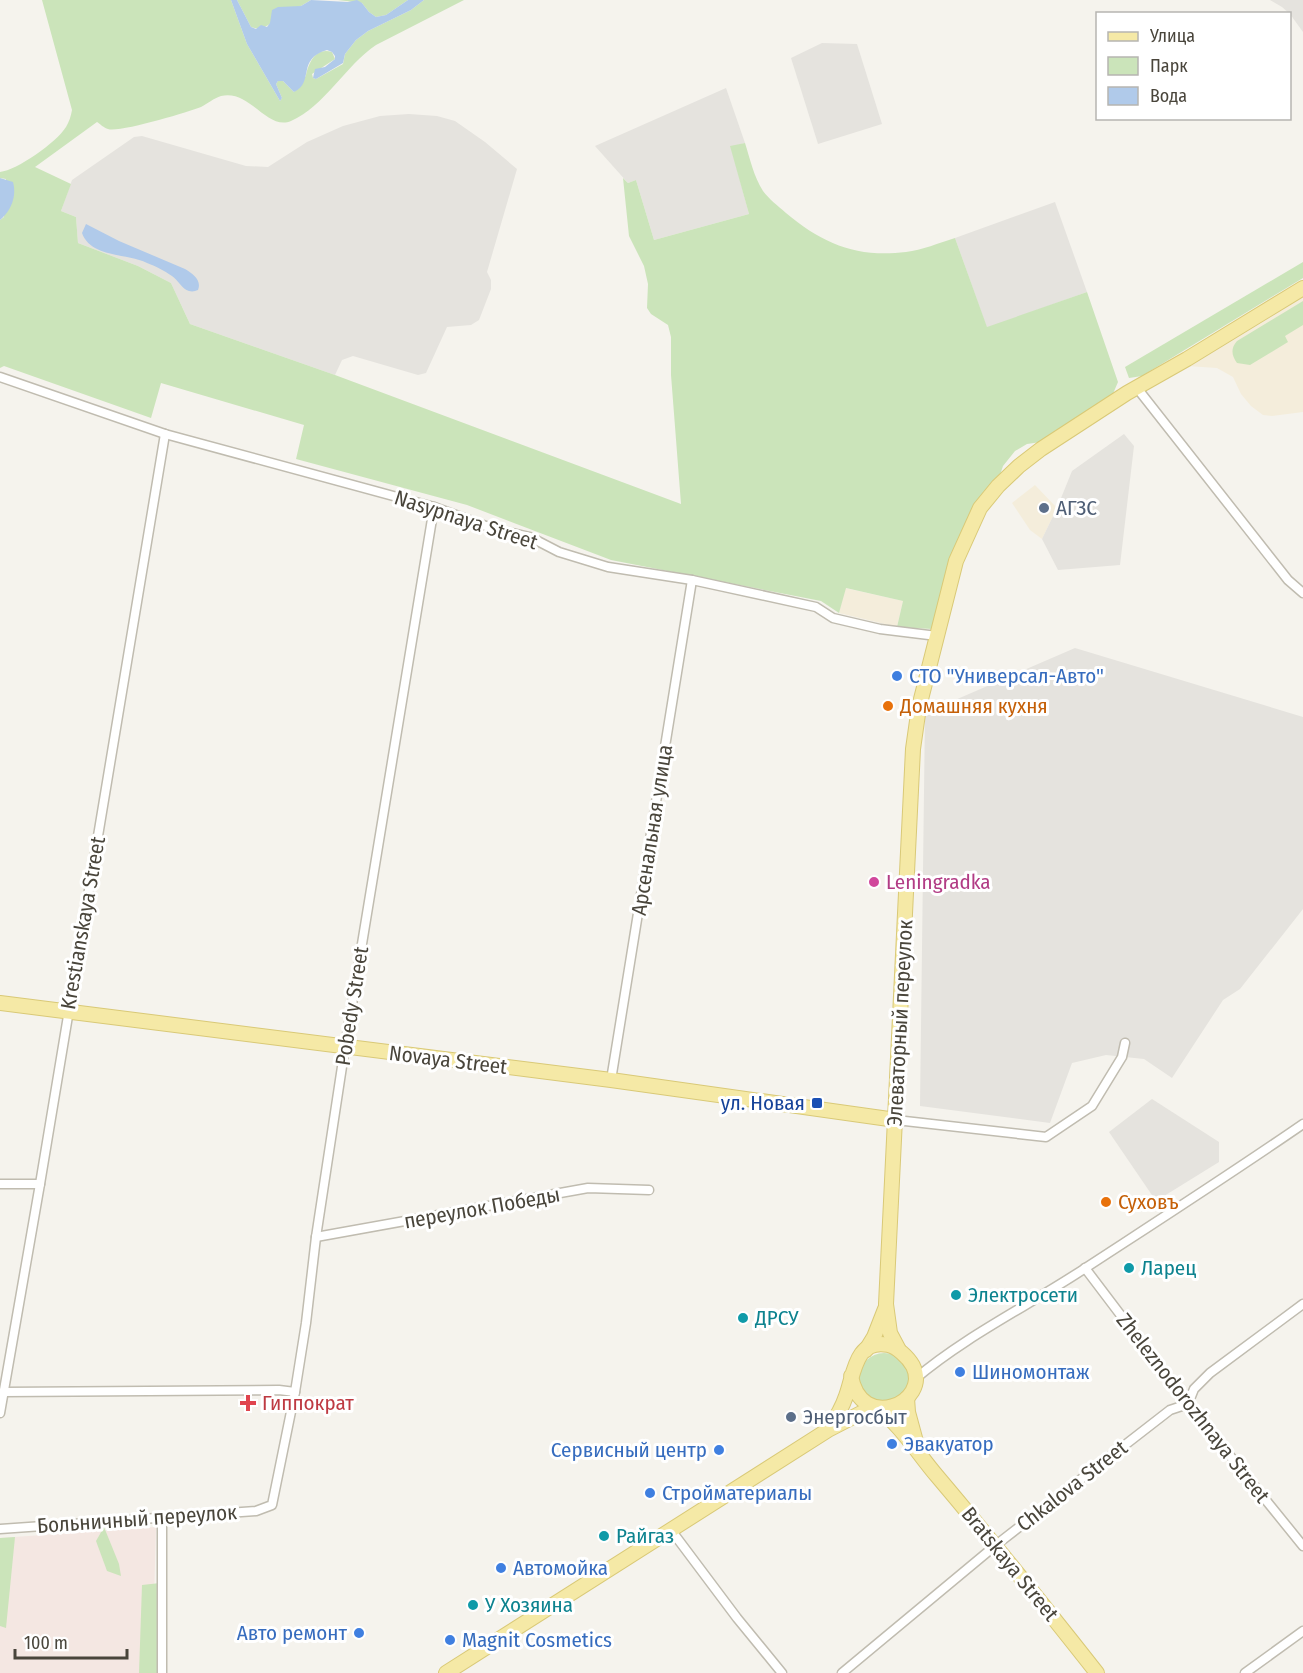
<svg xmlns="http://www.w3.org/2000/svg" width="1303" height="1673" font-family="'Fira Sans Condensed',sans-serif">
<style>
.commercial{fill:#f4eddb}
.industrial{fill:#e5e3de}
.medical{fill:#f4e7e2}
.green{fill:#cbe4ba}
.water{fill:#b0caea}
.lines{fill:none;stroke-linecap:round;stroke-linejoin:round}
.minor-casing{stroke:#c0bcb0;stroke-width:11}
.primary-casing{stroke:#d9c977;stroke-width:16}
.minor{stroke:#fff;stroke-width:8}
.primary{stroke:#f5e9a6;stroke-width:14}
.service-dot{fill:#5c6f8a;stroke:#fff;stroke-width:2}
.shop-dot{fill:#3f7fe0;stroke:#fff;stroke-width:2}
.food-dot{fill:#e8710a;stroke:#fff;stroke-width:2}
.hotel-dot{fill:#d1479c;stroke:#fff;stroke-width:2}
.transit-dot{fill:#1a4fb4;stroke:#fff;stroke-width:2}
.culture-dot{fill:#0f9aa8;stroke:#fff;stroke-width:2}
.health-dot{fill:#e0444e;stroke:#fff;stroke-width:2}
.labels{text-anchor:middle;stroke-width:6;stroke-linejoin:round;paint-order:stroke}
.service-label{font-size:21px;fill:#4e5e75;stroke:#fff;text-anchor:start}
.street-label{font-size:21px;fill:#49453b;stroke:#fff}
.shop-label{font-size:21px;fill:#366cbe;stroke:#fff;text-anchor:start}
.food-label{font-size:21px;fill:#c56008;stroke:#fff;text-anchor:start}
.hotel-label{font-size:21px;fill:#b23c85;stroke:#fff;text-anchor:start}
.transit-label{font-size:21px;fill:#164399;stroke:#fff;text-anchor:end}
.culture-label{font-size:21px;fill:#0d838f;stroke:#fff;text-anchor:start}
.health-label{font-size:21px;fill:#be3a42;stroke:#fff;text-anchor:start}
</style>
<rect width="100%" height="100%" fill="#f5f3ed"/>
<g class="commercial">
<polygon points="1303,294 1303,412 1272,416 1263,415 1251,406 1241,394 1233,377 1217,368 1187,366"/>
<polygon points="1035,485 1057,508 1042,539 1030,530 1012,503"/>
<polygon points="845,588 903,601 897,627 839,613"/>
</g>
<g class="industrial">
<polygon points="1270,0 1303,0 1303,32 1290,14 1282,7"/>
<polygon points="822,43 857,44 882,124 818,144 791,58"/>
<polygon points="726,88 745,143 731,147 749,214 654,240 636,180 628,183 595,146"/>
<polygon points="409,114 437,116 455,121 485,142 517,169 487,272 491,280 491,289 479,320 471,325 447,327 426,373 418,375 353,356 342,360 335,375 190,324 171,283 138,266 78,243 76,217 61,211 72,180 134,137 142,136 246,166 268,167 307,142 343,126 380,116"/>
<polygon points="1055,202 1087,292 987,328 955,238"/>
<polygon points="1124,434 1134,446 1120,565 1058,570 1042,539 1057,508 1072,471"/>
<polygon points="1075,648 1303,717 1303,909 1240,989 1223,1000 1172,1078 1144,1059 1106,1055 1072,1063 1050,1123 920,1106 925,713"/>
<polygon points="1152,1099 1219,1142 1219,1162 1156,1201 1109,1132"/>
</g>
<polygon class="medical" points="156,1527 152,1673 0,1673 0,1538"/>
<g class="green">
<path d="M42,0h189l16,44 33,57 2,-3 -6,-14 2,-3h5l11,11c4,-5 10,-11 12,-17 3,-13 10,-28 26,-23l3,7 -23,15 1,4 3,1 27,-15 2,-10 11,-14 12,-9 43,-21 13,-10h40l-88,45c-30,20 -52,62 -85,76 -24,10 -41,-32 -70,-25 -7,2 -14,8 -20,11 -13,5 -82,26 -93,22 -4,-1 -8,-5 -11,-7l-62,45 36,17 -10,27 15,6 2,26 60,23 33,17 19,41 145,51 346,129 -10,-129v-38l-3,-12 -17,-11 -4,-6 1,-24 -4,-18 -15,-30 -6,-58 5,5 8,-3 18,60 95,-26 -19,-68 15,-3c5,16 9,34 18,48 6,8 15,15 23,22 37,31 71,45 120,39 16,-2 33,-9 49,-14l32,89 100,-35 31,90 -6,14 -71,46 -14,2 -12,7 -12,15 -3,9 -22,28 -19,34 -27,92 -35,-2 6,-26 -57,-13 -7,25 -18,-12 -210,-41 -144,-55 -171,-46 8,-34 -143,-42 -10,35 -147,-52 -4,2v-148l4,-3 2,-38 -6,-1v-6c17,-2 56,-29 66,-45 3,-5 5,-11 6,-17z"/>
<path d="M237,0h74l-10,6 -30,10v7c-6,5 -13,7 -20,4z"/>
<polygon points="338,0 408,0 386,15 376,17 369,12 362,3"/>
<polygon points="1303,262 1303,278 1142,376 1129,378 1125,367"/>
<path d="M1303,301v24l-18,11 3,6 -38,23 -13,-2c-5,-7 -7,-14 0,-22z"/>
<circle cx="884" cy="1378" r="25"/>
<polygon points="104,1527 119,1564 121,1576 107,1571 96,1541"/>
<polygon points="15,1537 6,1628 0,1626 0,1538"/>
<polygon points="160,1583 161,1673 139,1673 142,1585"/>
</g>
<g class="water">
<path d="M231,0h6l14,27 5,2 5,-4 6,2 3,-4 2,-13 6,-3 23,-1 10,-6 37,2 9,-2 5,3 7,9 7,5 10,-2 22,-15h16l-13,10 -43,21 -12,9 -11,14 -2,9 -27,16 -3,-1 2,-9 10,-2 10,-8v-3l-3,-4 -5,-2c-31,9 -12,32 -33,42l-11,-11h-5l-2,3 6,14 -2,3 -33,-57z"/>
<path d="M0,178l13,4c4,14 -2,29 -13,38z"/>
<path d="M86,224l33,17 66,28c8,5 17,11 13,21 -3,1 -5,2 -9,1 -7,-2 -11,-11 -17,-15 -7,-5 -17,-10 -25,-13 -20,-10 -56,-5 -65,-30z"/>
</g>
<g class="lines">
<g class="minor-casing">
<g id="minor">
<polyline points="0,377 165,434 434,507 494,529 530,537 559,552 608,567 692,580 816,607 833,618 880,629 937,636"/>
<polyline points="1137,388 1288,580 1303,593"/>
<polyline points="611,1080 692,580"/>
<polyline points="896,1120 1046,1137 1092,1106 1122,1057 1125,1043"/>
<polyline points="0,1184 40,1184"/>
<polyline points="316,1237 588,1188 649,1190"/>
<polyline points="1085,1268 1188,1404 1303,1546"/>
<path d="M915,1379c52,-44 115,-74 172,-112 72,-47 145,-94 216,-143"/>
<polyline points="3,1392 279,1390 295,1392"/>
<polyline points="0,1413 40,1184 165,434"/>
<polyline points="162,1518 162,1673"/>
<polyline points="0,1529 256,1511 272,1505 295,1392 306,1323 316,1237 345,1047 434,507"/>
<polyline points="671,1530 737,1618 782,1673"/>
<polyline points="842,1673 996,1545 1170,1410 1188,1404 1194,1389 1210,1373 1303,1304"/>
<polyline points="1245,1673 1303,1631"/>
</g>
</g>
<g class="primary-casing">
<g id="primary">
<polyline points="0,1003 611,1080 896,1120"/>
<polyline points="866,1350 874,1337 885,1309"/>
<polyline points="899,1350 890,1333 886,1304 913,749 919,707 956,561 980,508 998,486 1019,466 1041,449 1127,393 1187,359 1303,288"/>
<polyline points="907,1398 908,1412 918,1449"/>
<path d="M829,1428c7,-10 13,-20 17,-32 8,-21 9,-58 42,-51 9,2 20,12 25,21 18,37 -52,67 -62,10"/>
<path d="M446,1673l382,-243 33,-17 16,-5c24,17 41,46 60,68 55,65 108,131 160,197"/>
</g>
</g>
<use href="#minor" class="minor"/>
<use href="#primary" class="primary"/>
</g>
<g class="service-dot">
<circle cx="1044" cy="508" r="6"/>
<circle cx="791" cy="1417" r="6"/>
</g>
<g class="shop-dot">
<circle cx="897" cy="676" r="6"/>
<circle cx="960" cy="1372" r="6"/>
<circle cx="892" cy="1444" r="6"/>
<circle cx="719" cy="1450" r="6"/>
<circle cx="650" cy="1493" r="6"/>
<circle cx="501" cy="1568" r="6"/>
<circle cx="359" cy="1633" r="6"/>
<circle cx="450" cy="1640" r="6"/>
</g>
<g class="food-dot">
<circle cx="888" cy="706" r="6"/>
<circle cx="1106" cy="1202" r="6"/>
</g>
<circle class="hotel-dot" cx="874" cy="882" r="6"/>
<rect class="transit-dot" x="811" y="1097" width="12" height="12" rx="3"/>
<g class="culture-dot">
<circle cx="1129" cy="1268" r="6"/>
<circle cx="956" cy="1295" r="6"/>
<circle cx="743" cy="1318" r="6"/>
<circle cx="604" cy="1536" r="6"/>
<circle cx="473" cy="1605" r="6"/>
</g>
<path class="health-dot" d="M245 1394h6v6h6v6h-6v6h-6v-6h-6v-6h6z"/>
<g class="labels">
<g class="service-label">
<text x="1056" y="515">АГЗС</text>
<text x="803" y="1424">Энергосбыт</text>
</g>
<g class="street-label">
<text transform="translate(466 520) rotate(18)" y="7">Nasypnaya Street</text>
<text transform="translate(652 830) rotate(-81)" y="7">Арсенальная улица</text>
<text transform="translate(83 923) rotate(-80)" y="7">Krestianskaya Street</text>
<text transform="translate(352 1006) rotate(-81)" y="7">Pobedy Street</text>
<text transform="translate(900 1023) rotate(-87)" y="7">Элеваторный переулок</text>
<text transform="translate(448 1060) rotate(7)" y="7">Novaya Street</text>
<text transform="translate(482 1208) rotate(-10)" y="7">переулок Победы</text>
<text transform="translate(1193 1408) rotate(52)" y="7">Zheleznodorozhnaya Street</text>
<text transform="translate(1072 1486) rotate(-38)" y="7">Chkalova Street</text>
<text transform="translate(137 1519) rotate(-4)" y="7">Больничный переулок</text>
<text transform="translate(1010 1564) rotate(51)" y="7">Bratskaya Street</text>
</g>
<g class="shop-label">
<text x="909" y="683">СТО "Универсал-Авто"</text>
<text x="972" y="1379">Шиномонтаж</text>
<text x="904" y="1451">Эвакуатор</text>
<text x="707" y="1457" text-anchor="end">Сервисный центр</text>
<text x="662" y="1500">Стройматериалы</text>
<text x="513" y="1575">Автомойка</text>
<text x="347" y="1640" text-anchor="end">Авто ремонт</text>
<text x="462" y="1647">Magnit Cosmetics</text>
</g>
<g class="food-label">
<text x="900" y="713">Домашняя кухня</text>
<text x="1118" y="1209">Суховъ</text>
</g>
<g class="hotel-label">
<text x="886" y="889">Leningradka</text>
</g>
<g class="transit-label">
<text x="805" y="1110">ул. Новая</text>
</g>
<g class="culture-label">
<text x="1141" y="1275">Ларец</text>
<text x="968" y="1302">Электросети</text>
<text x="755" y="1325">ДРСУ</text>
<text x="616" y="1543">Райгаз</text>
<text x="485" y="1612">У Хозяина</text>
</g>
<g class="health-label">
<text x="262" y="1410">Гиппократ</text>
</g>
</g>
<rect x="1096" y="12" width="195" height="108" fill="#ffffff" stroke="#b6b5b1" stroke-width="1.5"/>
<rect x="1108" y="32" width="30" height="9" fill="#f5e9a6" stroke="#b6b5b1" stroke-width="1.5"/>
<text x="1150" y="42" font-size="18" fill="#49453b">Улица</text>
<rect x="1108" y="57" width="30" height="18" fill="#cbe4ba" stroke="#b6b5b1" stroke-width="1.5"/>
<text x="1150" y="72" font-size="18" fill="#49453b">Парк</text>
<rect x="1108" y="87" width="30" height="18" fill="#b0caea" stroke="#b6b5b1" stroke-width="1.5"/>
<text x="1150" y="102" font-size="18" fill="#49453b">Вода</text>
<path d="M15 1649v9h112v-9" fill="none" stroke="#49453b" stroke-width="3"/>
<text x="24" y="1649" font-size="18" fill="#49453b" stroke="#ffffff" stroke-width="4.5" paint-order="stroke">100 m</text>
</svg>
